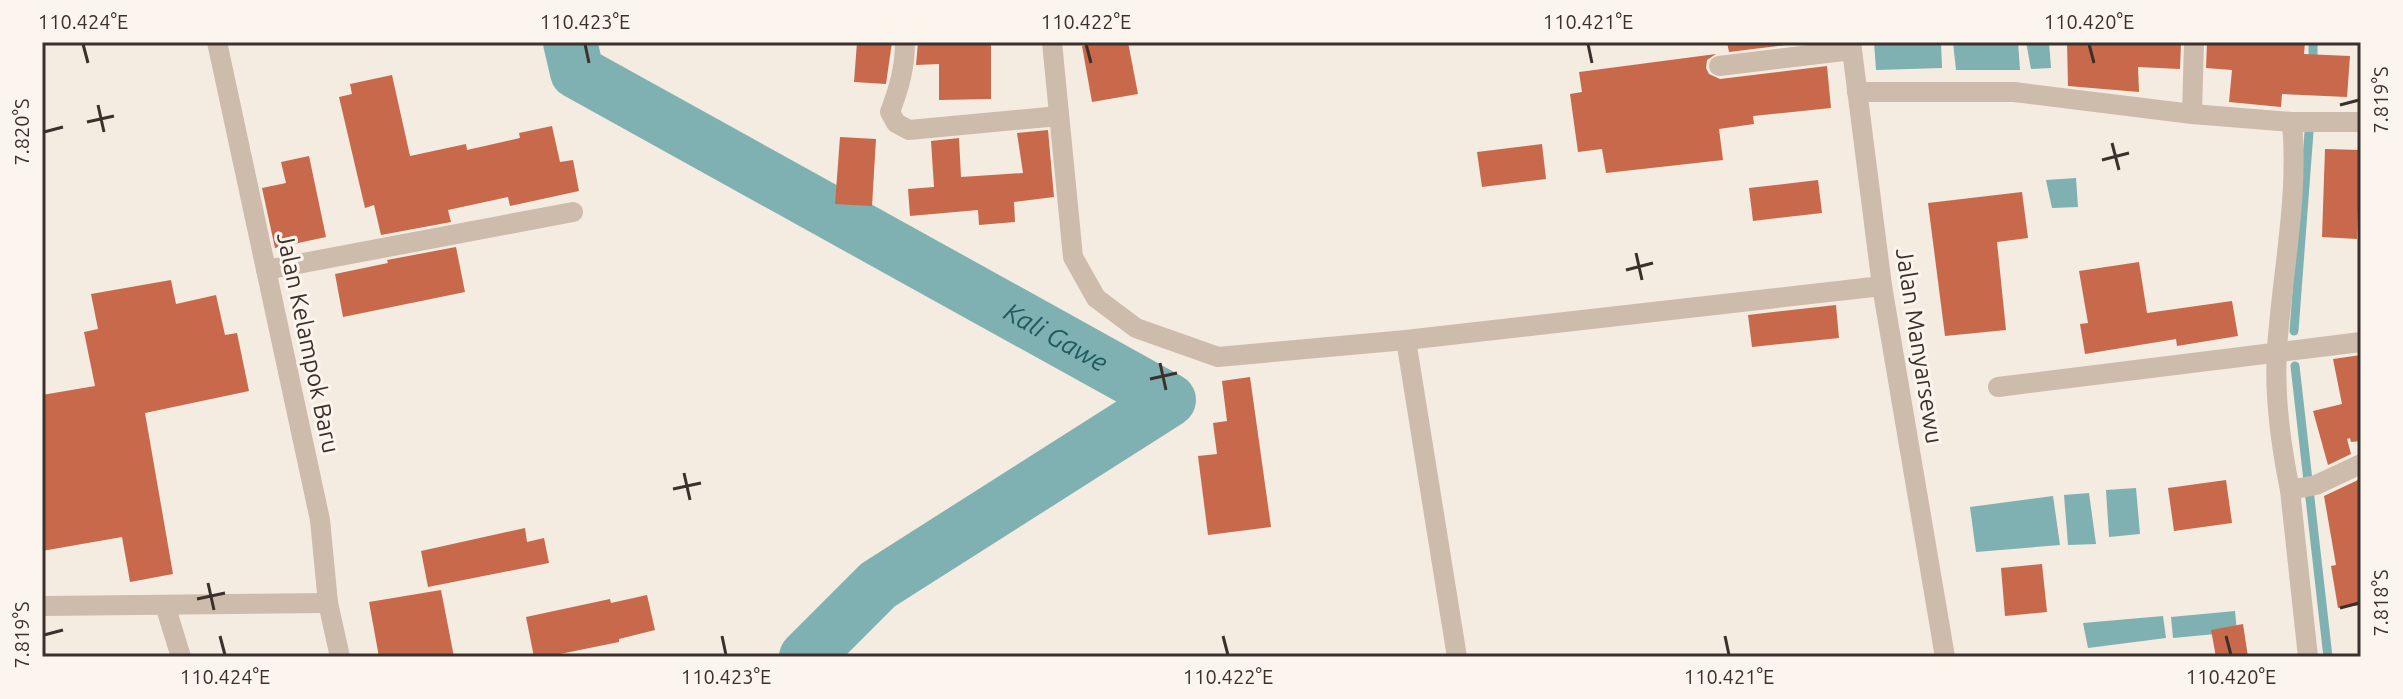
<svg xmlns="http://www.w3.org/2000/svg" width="2403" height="699" font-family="Ubuntu,sans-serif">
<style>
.water{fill:#7fb0b2}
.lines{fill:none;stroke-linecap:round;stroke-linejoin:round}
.stream{stroke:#7fb0b2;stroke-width:9}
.river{stroke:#7fb0b2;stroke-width:54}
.building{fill:#c8694b}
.minor{stroke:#cdbbac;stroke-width:20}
.ticks{fill:none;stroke:#3b302b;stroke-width:3}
.labels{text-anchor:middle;stroke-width:6;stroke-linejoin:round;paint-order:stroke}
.street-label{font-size:24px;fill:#3b302b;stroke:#fbf5ee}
.water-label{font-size:26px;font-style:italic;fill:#1f5a5e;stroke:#fbf5ee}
.neatline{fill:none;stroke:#3b302b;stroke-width:3}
.ticks-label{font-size:20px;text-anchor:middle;fill:#3b302b}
</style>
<rect width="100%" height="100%" fill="#f4ebe1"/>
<g class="water">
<polygon points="1874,42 1941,42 1942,68 1876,70"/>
<polygon points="1953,42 2018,42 2020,70 1956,70"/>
<polygon points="2026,42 2049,42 2051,68 2031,69"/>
<polygon points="2076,178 2078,207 2052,208 2046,180"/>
<polygon points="2136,488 2140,534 2109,537 2106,490"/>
<polygon points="2089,493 2096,544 2068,545 2064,495"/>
<polygon points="2053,496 2060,545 1976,552 1970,507"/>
<polygon points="2235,611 2237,632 2173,638 2171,617"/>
<polygon points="2163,616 2166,638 2088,648 2083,623"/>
</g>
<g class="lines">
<g class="stream">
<polyline points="2313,63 2313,42"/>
<polyline points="2294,331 2309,132"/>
<polyline points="2295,366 2328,657"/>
</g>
<path class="river" id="s1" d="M570,42l7,30 592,328 -291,185 -72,72"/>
</g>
<g class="building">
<polygon points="857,42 892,42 886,84 854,82"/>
<polygon points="918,42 991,42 991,99 939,100 939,64 916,65"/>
<polygon points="1101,42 1128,42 1138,94 1092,102 1082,46"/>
<polygon points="1727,42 1810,42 1729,52"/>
<polygon points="2067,42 2181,42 2180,69 2138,67 2139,92 2068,86"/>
<polygon points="2207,42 2305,42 2304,54 2350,56 2347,97 2282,94 2281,107 2229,102 2232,70 2206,68"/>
<polygon points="1716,54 1707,60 1706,68 1709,74 1720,79 1827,66 1831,108 1753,116 1754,124 1719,129 1723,160 1606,173 1602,149 1578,152 1570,94 1582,92 1579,72"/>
<polygon points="392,75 410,156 466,144 467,150 520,138 519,133 552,126 560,162 573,160 579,191 510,206 508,197 448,210 451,222 381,235 374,205 365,208 339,97 352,94 350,84"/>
<polygon points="1048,130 1054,197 1014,202 1015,222 979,225 978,210 910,216 908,189 934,187 931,141 959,138 961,177 1023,173 1017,133"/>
<polygon points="840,137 876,139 872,206 835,204"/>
<polygon points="1542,144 1546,179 1482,187 1477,152"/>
<polygon points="2325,149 2360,150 2357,239 2322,237"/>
<polygon points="309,156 326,237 275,248 262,188 286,183 281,162"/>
<polygon points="1818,180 1822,213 1753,221 1749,188"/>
<polygon points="2022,192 2028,238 1997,242 2006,330 1945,336 1928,203"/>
<polygon points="456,247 465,292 343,317 335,274 388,263 387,260"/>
<polygon points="2139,262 2147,313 2232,301 2238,336 2177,346 2176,339 2085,354 2080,324 2088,323 2079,271"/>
<polygon points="171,280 176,304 216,295 225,335 237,333 249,391 145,413 173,574 130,582 122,537 42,551 42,395 95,386 84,332 98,329 91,294"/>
<polygon points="1836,305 1839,338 1752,347 1748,315"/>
<polygon points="2361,355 2361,441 2351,442 2350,438 2347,439 2351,454 2328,465 2313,411 2342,404 2333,359"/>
<polygon points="1250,377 1271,527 1208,535 1198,456 1217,454 1213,423 1227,421 1222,381"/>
<polygon points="2226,480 2232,523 2174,531 2168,488"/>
<polygon points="2358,480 2361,490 2361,605 2338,608 2331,566 2336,565 2324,496"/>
<polygon points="525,528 527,542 544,538 549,563 428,587 421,551"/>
<polygon points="2042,564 2047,612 2005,616 2001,568"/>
<polygon points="441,590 454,657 379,657 369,602"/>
<polygon points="647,595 655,630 619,639 619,642 545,657 534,657 526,617 610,599 611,603"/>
<polygon points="2243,624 2248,657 2216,657 2211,630"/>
</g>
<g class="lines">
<g class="minor">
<polyline points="217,42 320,520 328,603 340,657"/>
<path d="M905,42c0,26 -6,46 -15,70l6,11 13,7 150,-14"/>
<polyline points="1052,42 1073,257 1096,298 1136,328 1218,357 1406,340 1882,286"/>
<polyline points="1851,42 1882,286 1945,657"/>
<polyline points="1719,66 1852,50"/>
<polyline points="1857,92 2014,92 2192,114 2292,122 2361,122"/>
<polyline points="2192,114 2194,42"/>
<path d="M2292,122c7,76 -10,151 -15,227 -3,46 4,97 13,141l26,-5 45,-21"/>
<polyline points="266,270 573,212"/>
<polyline points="1406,340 1457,657"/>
<polyline points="1998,387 2361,342"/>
<polyline points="2290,490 2308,657"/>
<polyline points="165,605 181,657"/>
<polyline points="42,606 328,603"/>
</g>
</g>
<path class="ticks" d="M83,44l5,19M585,44l4,19M1086,44l5,19M1588,44l4,19M2089,44l5,19M98,105l6,27M2340,105l19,-5M87,122l27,-6M44,132l19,-5M2112,143l7,27M2102,160l27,-7M1636,253l6,27M1626,270l27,-7M1160,363l6,27M1150,379l27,-6M684,473l6,27M673,489l28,-6M208,583l6,27M197,599l28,-6M2340,608l19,-5M44,635l19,-5M220,636l5,19M722,636l4,19M1223,636l5,19M1725,636l4,19M2226,636l5,19"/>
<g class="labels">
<g class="street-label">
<text transform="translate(308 343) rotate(78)" y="8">Jalan Kelampok Baru</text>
<text transform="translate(1919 346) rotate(81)" y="8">Jalan Manyarsewu</text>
</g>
<g class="water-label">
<text dy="9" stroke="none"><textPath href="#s1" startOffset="578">Kali Gawe</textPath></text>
</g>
</g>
<rect width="2403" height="699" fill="none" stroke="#fbf5ee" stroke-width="88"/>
<rect x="44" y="44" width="2315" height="611" class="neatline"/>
<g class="ticks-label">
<text x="83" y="29">110.424°E</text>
<text x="585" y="29">110.423°E</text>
<text x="1086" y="29">110.422°E</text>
<text x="1588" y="29">110.421°E</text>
<text x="2089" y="29">110.420°E</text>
<text transform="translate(2381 100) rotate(-90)" y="7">7.819°S</text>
<text transform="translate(22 132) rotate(-90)" y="7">7.820°S</text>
<text transform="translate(2381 603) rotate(-90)" y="7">7.818°S</text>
<text transform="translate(22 635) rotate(-90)" y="7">7.819°S</text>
<text x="225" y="684">110.424°E</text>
<text x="726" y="684">110.423°E</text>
<text x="1228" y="684">110.422°E</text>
<text x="1729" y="684">110.421°E</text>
<text x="2231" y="684">110.420°E</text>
</g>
</svg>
